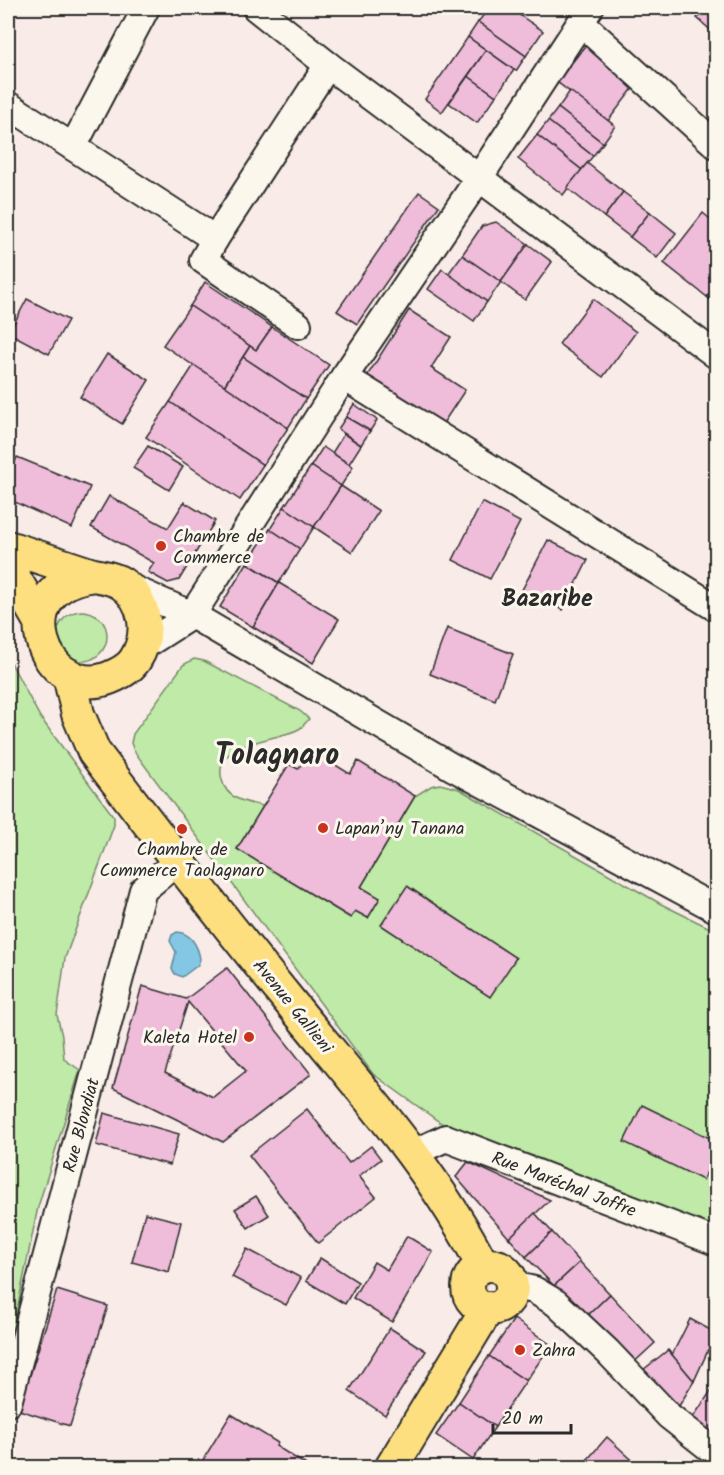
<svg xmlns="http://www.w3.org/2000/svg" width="724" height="1475" font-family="Kalam,sans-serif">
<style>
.green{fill:#bfeaa7;stroke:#758a69;stroke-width:1.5}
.water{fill:#83c7e4;stroke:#60899a;stroke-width:1.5}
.building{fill:#efbcda;stroke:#2b2b2b;stroke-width:1.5;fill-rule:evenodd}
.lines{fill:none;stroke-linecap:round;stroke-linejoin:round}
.minor-casing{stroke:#2b2b2b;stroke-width:30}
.major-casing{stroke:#2b2b2b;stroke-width:36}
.minor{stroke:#fbf7ec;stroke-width:26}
.major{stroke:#fedf80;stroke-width:32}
.poi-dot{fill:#c8321e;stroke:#fbf7ec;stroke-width:2}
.labels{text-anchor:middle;stroke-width:6;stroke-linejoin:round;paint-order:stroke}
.poi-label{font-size:18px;fill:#2b2b2b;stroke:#fbf7ec;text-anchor:start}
.street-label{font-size:18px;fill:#2b2b2b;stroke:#fbf7ec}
.district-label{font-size:24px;font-weight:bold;fill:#2b2b2b;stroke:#fbf7ec}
.town-label{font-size:30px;font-weight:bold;fill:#2b2b2b;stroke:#fbf7ec}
</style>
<rect width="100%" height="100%" fill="#f9ebe8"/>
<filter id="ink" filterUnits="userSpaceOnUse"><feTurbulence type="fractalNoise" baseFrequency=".0167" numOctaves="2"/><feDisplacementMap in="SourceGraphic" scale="12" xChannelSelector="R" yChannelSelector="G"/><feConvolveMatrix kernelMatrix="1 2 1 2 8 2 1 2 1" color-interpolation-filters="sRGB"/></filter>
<g filter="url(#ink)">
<g class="green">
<circle cx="82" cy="636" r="25"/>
<path d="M194,659l10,2 96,50 9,8c-3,3 -6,8 -10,10 -23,13 -88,11 -77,51 4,19 25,23 41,26l-26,43 113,69 5,-7 13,7 11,-20 -18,-11 54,-91 16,-10 9,-2 19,5 202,115 55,27v298l-275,-106 -68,-49 -239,-323 -3,-8 2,-9 50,-69z"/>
<polygon points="8,662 11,663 40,717 114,817 114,825 65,958 57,1015 62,1036 64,1059 80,1070 38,1207 8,1354"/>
</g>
<path class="water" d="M177,932c14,1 21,14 23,27l-2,6 -16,12 -7,-3 -3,-5 4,-17 -6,-11 2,-6z"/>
<g class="building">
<polygon points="489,8 509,8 543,31 526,56 478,22"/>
<polygon points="706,8 716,8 716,35 697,18"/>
<polygon points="478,22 526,56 516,71 468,37"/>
<polygon points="468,37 486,50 442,112 425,99"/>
<polygon points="588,42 638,82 608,121 557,82"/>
<polygon points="486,50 514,70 496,96 468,76"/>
<polygon points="468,76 496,96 477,123 449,103"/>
<polygon points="570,91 615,126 603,143 558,108"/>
<polygon points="558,108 603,143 593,156 548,121"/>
<polygon points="548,121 593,156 582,170 537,135"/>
<polygon points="537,135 582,170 563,195 518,159"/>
<polygon points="587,163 623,192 604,217 567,188"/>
<polygon points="419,192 439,206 357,324 337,311"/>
<polygon points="623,192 650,212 630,237 604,217"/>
<polygon points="650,212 676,233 657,258 630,237"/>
<polygon points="703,213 716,224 716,285 707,297 664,263"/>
<polygon points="496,222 528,244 501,282 462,255 482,226"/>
<polygon points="528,244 552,262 525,300 501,282"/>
<polygon points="462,255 501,282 487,302 448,274"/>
<polygon points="442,269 487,302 474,321 428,289"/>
<polygon points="205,282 272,327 256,350 190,306"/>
<polygon points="716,285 716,305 707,297"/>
<polygon points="27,299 68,320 49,354 9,333"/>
<polygon points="593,299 636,332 603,377 559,344"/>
<polygon points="190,306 250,346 224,386 163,345"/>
<polygon points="409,310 451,337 431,368 465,390 442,425 367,376"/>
<polygon points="272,327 329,365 306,399 243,357 250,346 256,350"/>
<polygon points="107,354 149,380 122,424 80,397"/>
<polygon points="243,357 306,399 288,428 224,386"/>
<polygon points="194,365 288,428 263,465 170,402"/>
<polygon points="170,402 263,465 240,500 146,437"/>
<polygon points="354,404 377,420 370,431 346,417"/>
<polygon points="346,417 370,431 361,445 338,429"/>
<polygon points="344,434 361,445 349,464 332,453"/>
<polygon points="148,446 183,467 169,490 133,468"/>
<polygon points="323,447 353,467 341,486 311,466"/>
<polygon points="17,457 90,487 72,528 8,499 8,479"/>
<polygon points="311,466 341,486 314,527 284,507"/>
<polygon points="341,486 379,511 352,552 314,527"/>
<polygon points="109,496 168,528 184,502 215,521 179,580 168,583 155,576 148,572 154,563 91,527"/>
<polygon points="482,502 520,522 490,579 453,560"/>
<polygon points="284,507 314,527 300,549 270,529"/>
<polygon points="270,529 300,549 279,583 247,563"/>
<polygon points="548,540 588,560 563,610 522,590"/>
<polygon points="247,563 279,583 253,627 220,607"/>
<polygon points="279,583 339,619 313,663 253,627"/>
<polygon points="447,628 513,654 495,700 430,674"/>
<polygon points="311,750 350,774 358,761 415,796 361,887 380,898 368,918 355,911 351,918 237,849 289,764 298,769"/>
<polygon points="407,886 516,958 490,997 381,925"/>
<path d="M227,968l84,106 -88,68 -110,-54 29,-102 44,13zM188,1002l58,69 -33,26 -48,-24z"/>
<polygon points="642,1105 716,1141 716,1153 703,1180 624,1142"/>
<polygon points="307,1109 349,1163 371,1146 381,1159 359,1176 376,1197 318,1243 249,1155"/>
<polygon points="104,1113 179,1134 170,1165 96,1145"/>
<polygon points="468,1162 550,1200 509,1238 456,1177"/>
<polygon points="256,1196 269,1215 248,1228 235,1209"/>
<polygon points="145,1213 181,1222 169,1272 132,1262"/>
<polygon points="535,1213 552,1232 526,1257 509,1238"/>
<polygon points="552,1232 580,1262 554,1286 526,1257"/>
<polygon points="407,1236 433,1252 392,1322 353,1298 374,1262 387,1270"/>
<polygon points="247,1249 301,1278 286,1305 232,1277"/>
<polygon points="320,1258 358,1282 345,1304 306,1281"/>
<polygon points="580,1262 610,1294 584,1319 554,1286"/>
<polygon points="57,1290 108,1306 70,1426 19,1410"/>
<polygon points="610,1294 655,1343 629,1367 584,1319"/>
<polygon points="514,1319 551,1345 526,1381 489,1356"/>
<polygon points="690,1319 716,1333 694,1381 672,1355"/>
<polygon points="390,1328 426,1351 385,1415 349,1391"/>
<polygon points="668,1350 694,1381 673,1416 638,1374"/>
<polygon points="489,1356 526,1381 495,1427 459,1402"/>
<polygon points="713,1388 716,1390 716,1447 687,1426"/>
<polygon points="459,1402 495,1427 473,1460 436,1435"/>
<polygon points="231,1414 278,1443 276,1446 311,1468 198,1468"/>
<polygon points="607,1437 641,1468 580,1468"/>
</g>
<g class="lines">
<g class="minor-casing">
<g id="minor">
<polyline points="256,8 328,65 716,355"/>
<polyline points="581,23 716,145"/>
<polyline points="8,105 215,239 328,65"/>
<polyline points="73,147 146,8"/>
<polyline points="215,239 203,260 298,325"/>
<polyline points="344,377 716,608"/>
<polyline points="122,584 192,615 452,767 716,909"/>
<polyline points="142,647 192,615 344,377 479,178 590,8"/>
<polyline points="413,1153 446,1138 716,1242"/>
<polyline points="512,1285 534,1290 556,1303 608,1352 669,1416 716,1453"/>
<polyline points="8,1403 143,890 177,862"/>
</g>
</g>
<g class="major-casing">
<g id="major">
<path d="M8,547c27,9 55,18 82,27 11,3 21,3 31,9 26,17 30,52 14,77 -6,9 -16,14 -26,18 -65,25 -108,-92 -15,-103"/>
<polyline points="8,567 40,622"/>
<path d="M69,675l9,39 16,38c64,84 129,168 196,250 69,85 143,166 193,264"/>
<circle cx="490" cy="1287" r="22"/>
<polyline points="391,1468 488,1308"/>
</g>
</g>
<use href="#minor" class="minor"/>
<use href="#major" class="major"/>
</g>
</g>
<g class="poi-dot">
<circle cx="161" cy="546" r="6"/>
<circle cx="323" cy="828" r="6"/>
<circle cx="182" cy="829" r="6"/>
<circle cx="249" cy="1037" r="6"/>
<circle cx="520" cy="1350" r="6"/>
</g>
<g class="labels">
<g class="poi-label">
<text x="173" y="542">Chambre de<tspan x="173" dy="21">Commerce</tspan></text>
<text x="335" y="834">Lapan’ny Tanana</text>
<text x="182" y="855" text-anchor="middle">Chambre de<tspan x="182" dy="21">Commerce Taolagnaro</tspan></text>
<text x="237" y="1043" text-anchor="end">Kaleta Hotel</text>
<text x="532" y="1356">Zahra</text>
</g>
<g class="street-label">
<text transform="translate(293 1006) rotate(51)" y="6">Avenue Gallieni</text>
<text transform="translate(81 1125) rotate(-75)" y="6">Rue Blondiat</text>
<text transform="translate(564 1184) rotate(21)" y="6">Rue Maréchal Joffre</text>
</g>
<g class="district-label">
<text x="547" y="606">Bazaribe</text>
</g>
<g class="town-label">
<text x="277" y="764">Tolagnaro</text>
</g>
</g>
<rect width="724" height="1475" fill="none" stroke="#fbf7ec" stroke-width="30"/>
<rect x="15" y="15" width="694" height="1445" fill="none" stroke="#2b2b2b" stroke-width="2" filter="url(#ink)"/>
<path d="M493 1424v9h78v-9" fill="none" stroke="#2b2b2b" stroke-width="3"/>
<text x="502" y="1424" font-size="18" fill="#2b2b2b" stroke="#fbf7ec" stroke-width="4.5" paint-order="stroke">20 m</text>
</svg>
